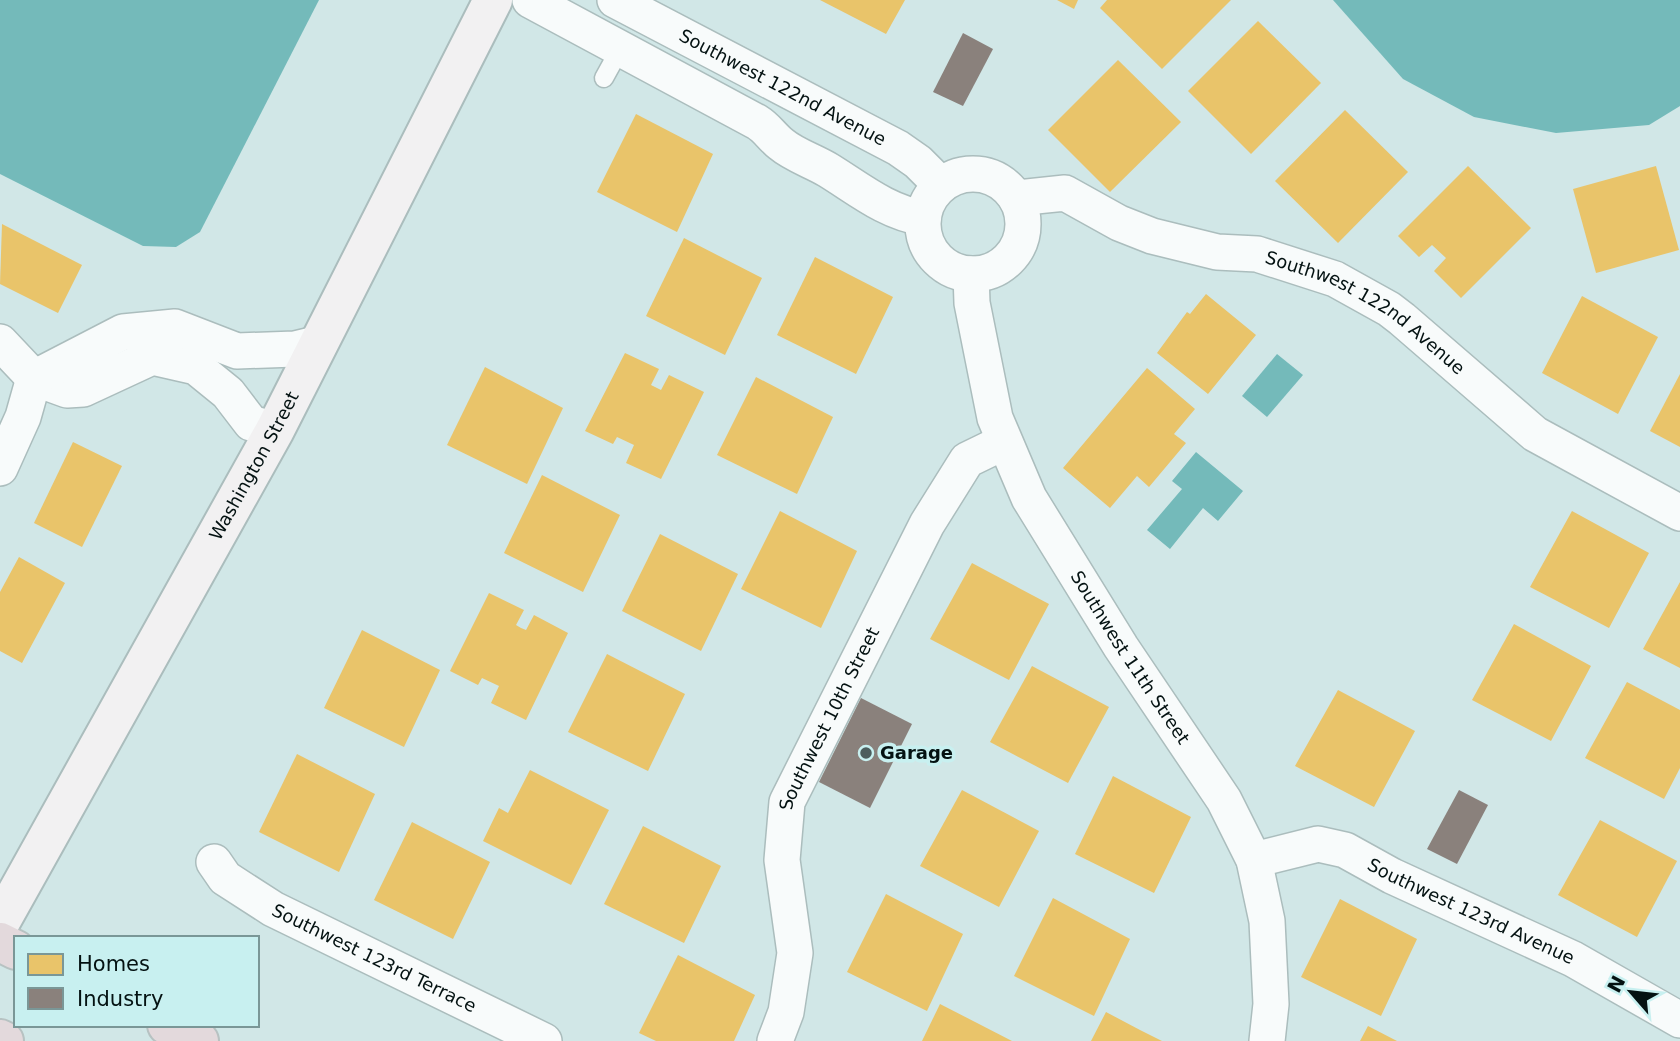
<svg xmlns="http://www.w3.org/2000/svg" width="1680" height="1041" font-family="'DejaVu Sans',sans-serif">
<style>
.water{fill:#74baba}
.homes{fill:#e9c46a}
.industry{fill:#8a817c}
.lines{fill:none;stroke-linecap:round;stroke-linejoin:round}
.lane-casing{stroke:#abbdbd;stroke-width:21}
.street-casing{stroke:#abbdbd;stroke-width:38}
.secondary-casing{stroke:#abbdbd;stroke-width:42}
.highway-casing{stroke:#b7c2c2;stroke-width:42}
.lane{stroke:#f8fbfb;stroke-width:18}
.street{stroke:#f8fbfb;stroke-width:35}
.secondary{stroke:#f2f1f2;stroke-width:38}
.highway{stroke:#e3d9dc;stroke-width:38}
.poi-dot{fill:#4c5d5d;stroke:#c8f0f0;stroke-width:2.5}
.labels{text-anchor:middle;stroke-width:7;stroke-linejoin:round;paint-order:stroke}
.street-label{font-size:18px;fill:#041212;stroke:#c8f0f0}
.poi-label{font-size:18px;font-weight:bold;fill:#041212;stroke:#c8f0f0;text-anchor:start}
</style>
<rect width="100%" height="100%" fill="#d1e7e7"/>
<g class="water">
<polygon points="0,0 319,0 200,232 176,247 143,246 0,174"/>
<polygon points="1333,0 1680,0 1680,106 1649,125 1556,133 1474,117 1403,79"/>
<polygon points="1277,354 1303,375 1267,417 1242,396"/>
<polygon points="1196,452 1243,491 1218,521 1203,508 1170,549 1147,530 1182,489 1172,481"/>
</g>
<g class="homes">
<polygon points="820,0 905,0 886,34"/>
<polygon points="1057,0 1078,0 1074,9"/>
<polygon points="1107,0 1231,0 1162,69 1100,8"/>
<polygon points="1258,21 1321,83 1251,154 1188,91"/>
<polygon points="1118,60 1181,122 1110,192 1048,130"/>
<polygon points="1345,110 1408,172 1338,243 1275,181"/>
<polygon points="636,114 713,154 677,232 597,192"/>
<polygon points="1468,166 1531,228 1461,298 1434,271 1446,258 1432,245 1419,257 1398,236"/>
<polygon points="1656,166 1679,250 1596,273 1573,189"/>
<polygon points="2,224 82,265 58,313 0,284"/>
<polygon points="684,238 762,278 725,355 646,316"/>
<polygon points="815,257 893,297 856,374 777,335"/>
<polygon points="1206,294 1256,335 1208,394 1157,353 1187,312 1190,314"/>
<polygon points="1582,296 1658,337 1618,414 1542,373"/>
<polygon points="625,353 659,369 651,385 661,390 669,375 704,392 661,479 626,463 634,445 617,437 613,444 585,431"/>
<polygon points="485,367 563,408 527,484 447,445"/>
<polygon points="1147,368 1195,409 1174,434 1186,443 1149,487 1137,476 1110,508 1063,468"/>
<polygon points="1680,374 1680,447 1650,431"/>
<polygon points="756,377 833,417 797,494 717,455"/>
<polygon points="73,442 122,466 82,547 34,523"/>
<polygon points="542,475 620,515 583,592 504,553"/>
<polygon points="780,511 857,551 821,628 741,589"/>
<polygon points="1572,511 1649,553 1609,628 1530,587"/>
<polygon points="660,534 738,574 701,651 622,611"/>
<polygon points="19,557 65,583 22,663 0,651 0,592"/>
<polygon points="972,563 1049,604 1009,680 930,639"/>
<polygon points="1680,582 1680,668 1643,649"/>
<polygon points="489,593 524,610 516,625 521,628 526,630 534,615 568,633 526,720 491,703 499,686 482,678 478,685 450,671"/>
<polygon points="1514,624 1591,666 1551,741 1472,700"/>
<polygon points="362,630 440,670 404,747 324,708"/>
<polygon points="607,654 685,694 648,771 568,732"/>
<polygon points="1032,666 1109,707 1068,783 990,742"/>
<polygon points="1627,682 1680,710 1680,768 1664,799 1585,758"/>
<polygon points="1338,690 1415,731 1374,807 1295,766"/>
<polygon points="297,754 375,794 339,872 259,832"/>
<polygon points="530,770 609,810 571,885 483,841 499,808 508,813"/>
<polygon points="1113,776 1191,817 1154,893 1075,854"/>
<polygon points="962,790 1039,831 999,907 920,866"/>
<polygon points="1600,820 1677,861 1637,937 1558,895"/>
<polygon points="412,822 490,862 453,939 374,900"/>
<polygon points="643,826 721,866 684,943 604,904"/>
<polygon points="886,894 963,934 927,1011 847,972"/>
<polygon points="1053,898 1130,939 1094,1016 1014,976"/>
<polygon points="1340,899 1417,939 1381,1016 1301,977"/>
<polygon points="678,955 755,995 734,1041 656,1041 639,1033"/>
<polygon points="940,1004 979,1024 1012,1041 922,1041"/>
<polygon points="1106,1012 1140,1030 1162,1041 1091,1041"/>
<polygon points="1368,1026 1397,1041 1360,1041"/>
</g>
<g class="industry">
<polygon points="963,33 993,49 963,106 933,92"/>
<polygon points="861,698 912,724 870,808 819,782"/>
<polygon points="1459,790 1488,805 1457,864 1427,849"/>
</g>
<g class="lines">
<g class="lane-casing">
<polyline id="lane" points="604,78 620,49"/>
</g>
<g class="street-casing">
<g id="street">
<path d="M530,0l227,122c10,6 15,15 24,22 13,11 32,17 47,26 31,19 58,42 95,48"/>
<path id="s1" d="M615,0l283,148 20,14 23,23"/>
<circle cx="973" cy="224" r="50"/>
<path id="s2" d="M1016,198l49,-5 54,30 33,13 65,16 40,2 78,25 54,30 13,10 133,115 145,79"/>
<path id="s3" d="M971,274l1,29 23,115 34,80 92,149 103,153 30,60 13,61 4,83 -4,37"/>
<polyline points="0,342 34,378 67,390 83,389 152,357 196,367 228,393 251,423 275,430"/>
<polyline points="34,378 123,332 175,327 237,351 295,349 320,343"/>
<polyline points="0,468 23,417 34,378"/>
<path id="s4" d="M1254,860l64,-16 27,6 47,26 181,83 107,61"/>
<path id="s5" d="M214,862l11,16 48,31 271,132"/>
<path id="s6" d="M775,1041l11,-29 9,-59 -13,-93 5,-58 140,-278 40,-64 37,-18"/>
</g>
</g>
<g class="secondary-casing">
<g id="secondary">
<path id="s7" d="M0,923l275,-493 218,-430"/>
</g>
</g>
<g class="highway-casing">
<g id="highway">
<polyline points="0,942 16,950"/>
<polyline points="167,1025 199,1041"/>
<polyline points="0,1039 4,1041"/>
</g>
</g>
<use href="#lane" class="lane"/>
<use href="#street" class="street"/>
<use href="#secondary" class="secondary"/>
<use href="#highway" class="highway"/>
</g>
<circle class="poi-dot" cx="866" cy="753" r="7"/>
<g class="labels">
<g class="street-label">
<text dy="6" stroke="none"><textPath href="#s1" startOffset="189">Southwest 122nd Avenue</textPath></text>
<text dy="6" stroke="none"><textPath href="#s2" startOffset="378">Southwest 122nd Avenue</textPath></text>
<text dy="6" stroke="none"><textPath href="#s7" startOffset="523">Washington Street</textPath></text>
<text dy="6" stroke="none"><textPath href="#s3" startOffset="422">Southwest 11th Street</textPath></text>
<text dy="6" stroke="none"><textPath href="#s6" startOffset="336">Southwest 10th Street</textPath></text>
<text dy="6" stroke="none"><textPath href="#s4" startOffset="234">Southwest 123rd Avenue</textPath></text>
<text dy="6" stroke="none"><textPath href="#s5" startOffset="189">Southwest 123rd Terrace</textPath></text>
</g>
<g class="poi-label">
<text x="880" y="759">Garage</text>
</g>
</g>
<rect x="14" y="936" width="245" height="91" fill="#c8f0f0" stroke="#7a9797" stroke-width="2"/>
<rect x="28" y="954" width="35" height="21" fill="#e9c46a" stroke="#7a9797" stroke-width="2"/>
<text x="77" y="971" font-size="21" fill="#041212">Homes</text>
<rect x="28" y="988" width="35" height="21" fill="#8a817c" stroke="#7a9797" stroke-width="2"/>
<text x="77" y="1006" font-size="21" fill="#041212">Industry</text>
<g transform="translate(1631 992) rotate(298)" stroke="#c8f0f0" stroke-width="5" paint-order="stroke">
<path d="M0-5L12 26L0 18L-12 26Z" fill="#041212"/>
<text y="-10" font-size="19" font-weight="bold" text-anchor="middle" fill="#041212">N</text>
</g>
</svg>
